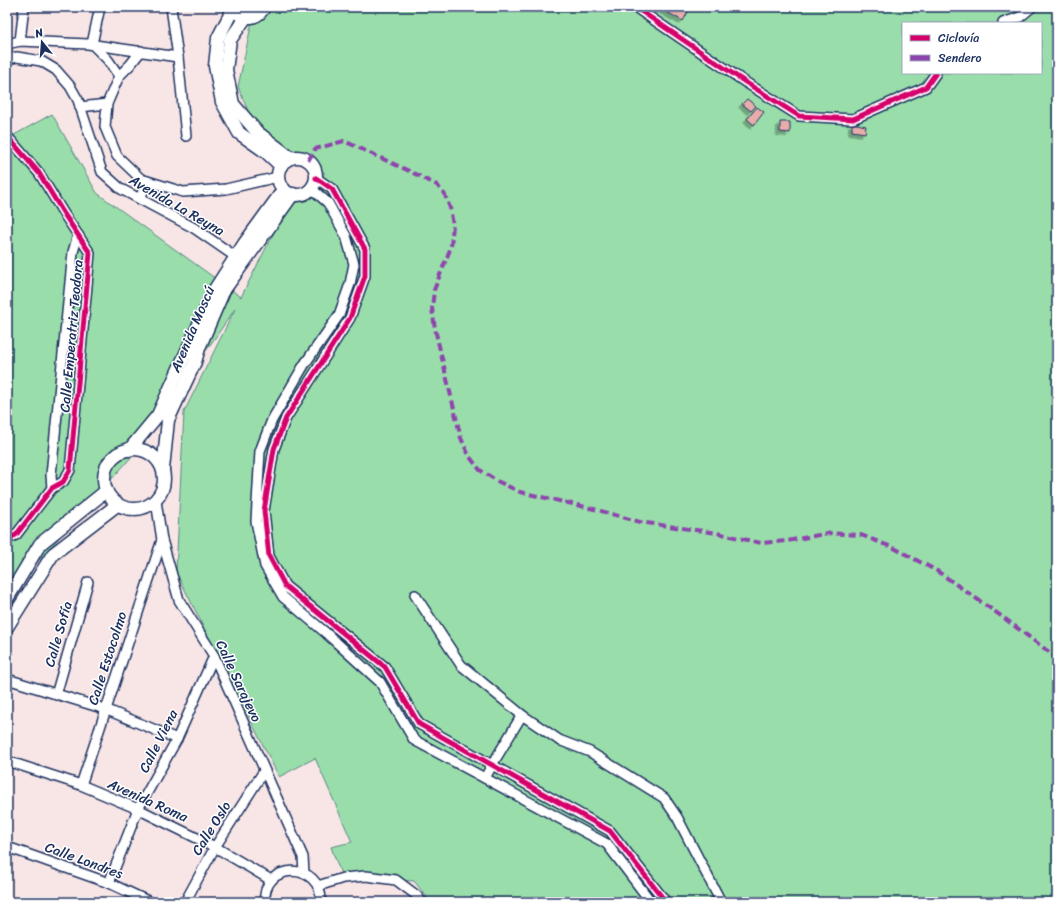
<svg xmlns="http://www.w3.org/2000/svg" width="1064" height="909" font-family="Sriracha,sans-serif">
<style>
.green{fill:#99deaa;stroke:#5a8684;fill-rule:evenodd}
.building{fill:#e8adab;stroke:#1b2f5e;filter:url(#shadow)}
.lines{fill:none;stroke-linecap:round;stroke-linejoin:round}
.street-casing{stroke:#1b2f5e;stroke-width:12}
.secondary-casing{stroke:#1b2f5e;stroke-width:15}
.street{stroke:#fff;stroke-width:9}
.secondary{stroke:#fff;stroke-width:12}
.quiet{stroke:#8e44ad;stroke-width:4;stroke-dasharray:8 4;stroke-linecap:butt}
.cycleway-casing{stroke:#fff;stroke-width:8}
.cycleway{stroke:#d6006c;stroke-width:5}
.labels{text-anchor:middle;stroke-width:3;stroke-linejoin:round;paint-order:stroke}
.street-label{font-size:14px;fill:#1b2f5e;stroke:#fff}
</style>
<defs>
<filter id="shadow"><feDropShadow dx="-3.5" dy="3.5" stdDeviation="0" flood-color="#0004"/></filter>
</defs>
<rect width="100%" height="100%" fill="#f8e6e6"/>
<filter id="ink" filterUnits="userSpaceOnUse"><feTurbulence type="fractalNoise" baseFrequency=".025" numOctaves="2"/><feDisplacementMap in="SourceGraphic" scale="8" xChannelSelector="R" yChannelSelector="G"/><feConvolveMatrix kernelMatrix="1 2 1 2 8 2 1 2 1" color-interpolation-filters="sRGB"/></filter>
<g filter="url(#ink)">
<path class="green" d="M255,7h802v895h-626l-17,-21 -72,-4 -11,-30 21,-5 -37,-84 -36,19 -103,-205 8,-160 51,-103 -100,144 -128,143v-457l45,-25 45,79 144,104 47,-92 37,-32 -69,-43 -18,-43zM903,23h138v50h-138z"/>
<g class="building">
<polygon points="664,7 679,7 688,12 683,21 663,10"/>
<polygon points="747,99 756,106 751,111 742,104"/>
<polygon points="757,107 764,112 754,125 747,119"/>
<polygon points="780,122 790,122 790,133 780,132"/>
<polygon points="852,123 866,126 865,133 852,131"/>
</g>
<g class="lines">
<g class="street-casing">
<g id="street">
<polyline points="100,7 92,44 108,60 119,76"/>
<polyline points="171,7 178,57 186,136"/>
<polyline points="635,7 745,82 799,116 853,119 926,87 936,73"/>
<polyline points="1003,23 1020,17 1032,7"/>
<polyline points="20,41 24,7"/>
<polyline points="7,44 20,41 88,44 178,57"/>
<polyline points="141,51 130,65 119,76 107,104 105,127 117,156 141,179 183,192 226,189 278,177"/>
<polyline points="7,59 17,57 41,61 56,70 70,86 78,100 102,172 121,189 194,228 236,257"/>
<polyline points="80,107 107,104"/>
<polyline points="7,136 39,173 64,214 90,253 70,470 63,482 52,488 16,535 7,539"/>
<polyline points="316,178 332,189 365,249 365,276 350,318 286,418 274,449 264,511 269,556 285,586 385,667 419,724 610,831 666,902"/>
<polyline points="311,188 328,203 346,236 354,264 350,284 339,315 304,365 272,420 260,451 256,521 265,566 283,597 326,633 380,682 414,740 607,844 651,902"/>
<polyline points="140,199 147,181"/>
<polyline points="52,488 51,475 73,252 78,235"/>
<polyline points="156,501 162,540 179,600 214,656 303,857 304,873"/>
<polyline points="415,595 461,665 522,715 559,740 590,752 664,798 677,817 721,902"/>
<polyline points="7,679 105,709 177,739"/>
<polyline points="56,695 88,582"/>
<polyline points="7,761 81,785 138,809 215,847 271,880"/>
<polyline points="485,778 492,765 522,715"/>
<polyline points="81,785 162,540"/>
<polyline points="7,847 109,883 150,902"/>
<polyline points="109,883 138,809 177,739 214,656"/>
<polyline points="318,886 343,878 366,876 396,880 416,895 422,902"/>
<polyline points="185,902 215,847 264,771"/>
<path d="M265,902c-4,-40 57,-42 56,0"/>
</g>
</g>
<g class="secondary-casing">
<g id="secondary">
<polyline points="234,7 218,38 215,66 222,102 239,133 266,152 281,166"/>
<path d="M239,14c10,6 20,3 25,-7"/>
<polyline points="246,17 230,40 226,70 233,104 257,132 291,158"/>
<circle cx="297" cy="176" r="19"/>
<circle cx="134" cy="479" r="30"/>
<polyline points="129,450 158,415 215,289 244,244 284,189"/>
<polyline points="163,469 168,420 195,362 199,348 224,290 293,194"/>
<polyline points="7,599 40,544 106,491"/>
<polyline points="7,627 53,554 117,505"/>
</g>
</g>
<use href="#street" class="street"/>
<use href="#secondary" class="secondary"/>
<polyline class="quiet" points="308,161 315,149 344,141 407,170 437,185 445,195 450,208 453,225 451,247 434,290 432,308 435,329 461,438 469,456 480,470 497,481 520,492 594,509 640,522 717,533 761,543 787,541 829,533 861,535 894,548 937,571 1004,618 1057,658"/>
<g class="cycleway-casing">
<g id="cycleway">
<polyline points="635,7 745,82 799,116 853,119 926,87 936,73"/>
<polyline points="7,136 39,173 64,214 90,253 70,470 63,482 52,488 16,535 7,539"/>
<polyline points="316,178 332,189 365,249 365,276 350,318 286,418 274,449 264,511 269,556 285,586 385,667 419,724 610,831 666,902"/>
</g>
</g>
<use href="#cycleway" class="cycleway"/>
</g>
</g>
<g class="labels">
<g class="street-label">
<text transform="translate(177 205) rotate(30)" y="5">Avenida La Reyna</text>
<text transform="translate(192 329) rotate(-67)" y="5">Avenida Moscú</text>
<text transform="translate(71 336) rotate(-85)" y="5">Calle Emperatriz Teodora</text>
<text transform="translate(58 634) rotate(-74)" y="5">Calle Sofía</text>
<text transform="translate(107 658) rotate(-72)" y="5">Calle Estocolmo</text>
<text transform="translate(239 681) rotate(65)" y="5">Calle Sarajevo</text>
<text transform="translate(158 741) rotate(-63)" y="5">Calle Viena</text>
<text transform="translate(148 800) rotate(24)" y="5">Avenida Roma</text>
<text transform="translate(211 828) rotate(-58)" y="5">Calle Oslo</text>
<text transform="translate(84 860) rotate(20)" y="5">Calle Londres</text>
</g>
</g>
<rect width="1064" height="909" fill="none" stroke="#fff" stroke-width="24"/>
<rect x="12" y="12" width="1040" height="885" fill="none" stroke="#1b2f5e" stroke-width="1.5" filter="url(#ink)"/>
<rect x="902" y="22" width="140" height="52" fill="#ffffff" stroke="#a4acbf"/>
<rect x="910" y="35" width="20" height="6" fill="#d6006c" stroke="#a4acbf"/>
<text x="938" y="42" font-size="12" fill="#1b2f5e">Ciclovía</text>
<rect x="910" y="55" width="20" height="6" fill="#8e44ad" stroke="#a4acbf"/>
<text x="938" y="62" font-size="12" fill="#1b2f5e">Sendero</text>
<g transform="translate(42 42) rotate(343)" stroke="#ffffff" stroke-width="3" paint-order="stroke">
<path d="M0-3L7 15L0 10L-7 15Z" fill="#1b2f5e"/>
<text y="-6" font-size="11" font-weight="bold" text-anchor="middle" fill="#1b2f5e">N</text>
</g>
</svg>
